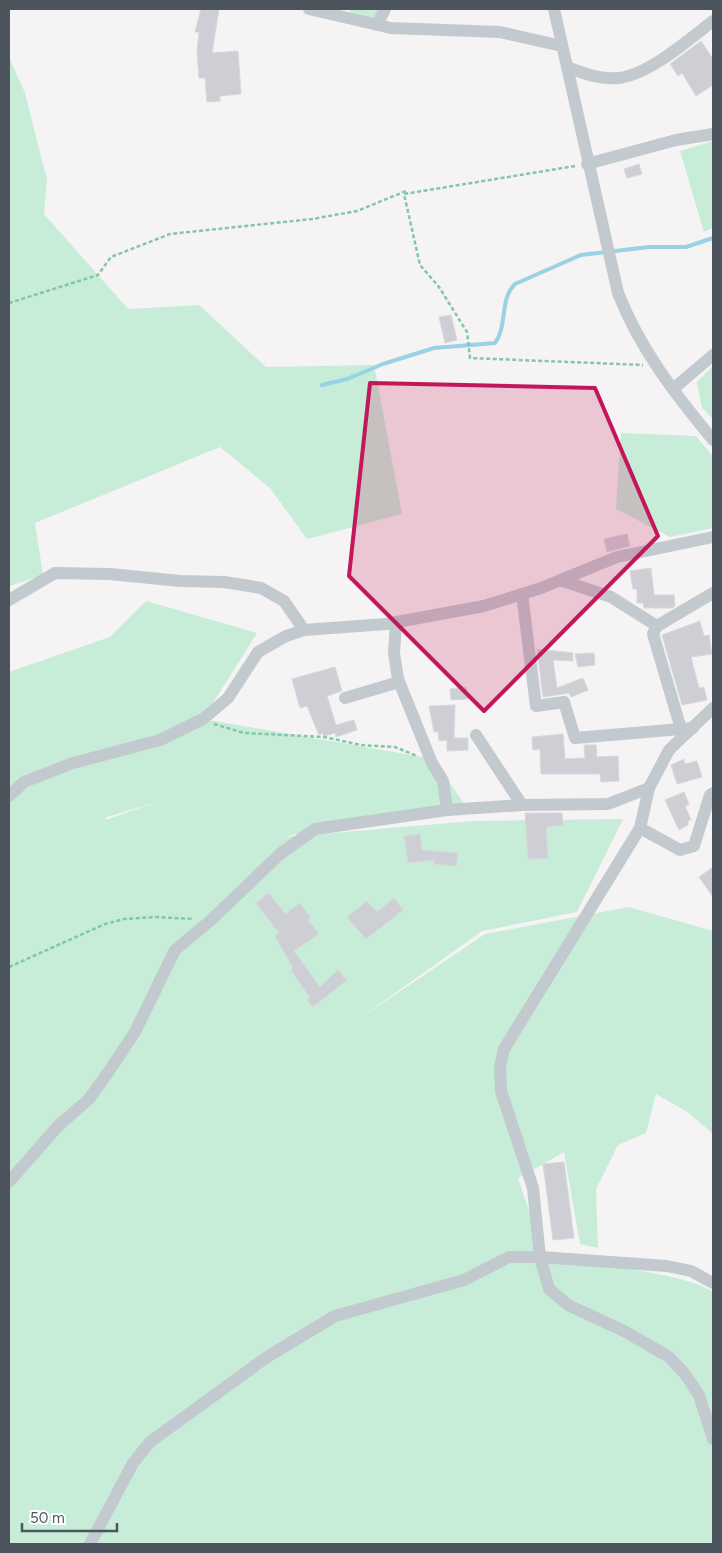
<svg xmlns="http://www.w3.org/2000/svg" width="722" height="1553" font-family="Figtree,sans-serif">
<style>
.green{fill:#c7ecd7;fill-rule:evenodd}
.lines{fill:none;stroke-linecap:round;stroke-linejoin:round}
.stream{stroke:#99d2e4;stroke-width:4}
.building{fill:#cdcfd4;stroke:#d7d9dd}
.path{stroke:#82c7a8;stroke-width:2.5;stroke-dasharray:4 2.5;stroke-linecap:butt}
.minor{stroke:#c2c9cf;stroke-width:12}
.marked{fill:#c2185b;fill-opacity:0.2;stroke:#c2185b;stroke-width:4;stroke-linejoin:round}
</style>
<rect width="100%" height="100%" fill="#f5f3f3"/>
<g class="green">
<polygon points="349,9 383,9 377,25 355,19"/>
<polygon points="9,57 25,93 47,180 44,214 128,309 199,305 266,367 374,365 402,514 307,539 270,488 220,447 35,523 43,575 9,586"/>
<polygon points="713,141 713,228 704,232 680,151"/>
<polygon points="713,366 713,419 702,408 697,382"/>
<polygon points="621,433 696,436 713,457 713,528 670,537 616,509"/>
<path d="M146,601l111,32 -54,86 231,40 32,48 -151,22 -30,8 189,-16 149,-2 -46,93 -95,19 -126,90 129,-87 144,-27 84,24v203l-24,-21 -33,-19 -10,39 -28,12 -22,44 2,59 -18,-4 -16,-92 -46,26 27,82c36,2 142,13 168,32v252h-704v-872l101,-35zM163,800l-58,20 2,-3z"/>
</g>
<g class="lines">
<path class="stream" d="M322,385l25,-6 36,-15 51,-16 61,-5c13,-18 4,-43 20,-59l66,-29 68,-8h37l27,-9"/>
</g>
<g class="building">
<polygon points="201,9 219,9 212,53 238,51 241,94 220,96 220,101 207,102 205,78 199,78 197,52 199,32 195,32"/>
<polygon points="701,41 713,59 713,85 696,96 682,73 678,76 670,64"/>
<polygon points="639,164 642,174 627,178 624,169"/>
<polygon points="451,315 457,340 445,343 439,317"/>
<polygon points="627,534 630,546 607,552 604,539"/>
<polygon points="651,568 654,595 674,595 675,606 672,608 644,608 643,603 637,603 637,589 633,589 630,571"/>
<polygon points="700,621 704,636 709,635 712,654 691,657 699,688 704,687 707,700 682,705 662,635"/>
<polygon points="537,649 573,653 573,661 553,660 557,688 583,678 588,690 571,697 569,693 543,697"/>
<polygon points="594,653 595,665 578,667 575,654"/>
<polygon points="335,667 342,691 327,696 336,725 354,720 357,730 336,737 335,733 324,736 322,733 319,735 307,706 300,708 292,679"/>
<polygon points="466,687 468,699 451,700 450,689"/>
<polygon points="455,705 454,738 468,738 468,750 447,751 447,740 439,741 438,732 434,732 429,706"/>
<polygon points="563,734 565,759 585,758 584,745 596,745 597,757 618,756 619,781 601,782 600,774 541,774 540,749 533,750 532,737"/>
<polygon points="684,759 685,764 697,761 702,777 677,784 671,765"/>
<polygon points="684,792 689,804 685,806 691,820 688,821 688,825 679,830 665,800"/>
<polygon points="525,813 562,813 563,825 546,827 548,858 528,859"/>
<polygon points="420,834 422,850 458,853 456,866 434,864 434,860 408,863 404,836"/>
<polygon points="713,867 713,897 699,877"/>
<polygon points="269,893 285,914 300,903 311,918 308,920 319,934 294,951 320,987 338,970 347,980 313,1007 307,1000 310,998 291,970 293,968 275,936 279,933 256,903"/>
<polygon points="394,898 403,910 366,939 347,917 367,901 377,912"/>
<polygon points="564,1162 574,1238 553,1240 543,1164"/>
</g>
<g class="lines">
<g class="path">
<polyline points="575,166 404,194 420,265 439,287 467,332 470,358 643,365"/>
<polyline points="9,303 98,275 111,257 170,234 312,219 357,211 406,191"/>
<polyline points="214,724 244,733 324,737 361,745 395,747 417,756"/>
<polyline points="9,967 105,924 124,919 156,917 194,919"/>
</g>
<g class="minor">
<polyline points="309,9 391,28 500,32 562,46"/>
<path d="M554,9l64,284c22,56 57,101 95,147"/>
<polyline points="377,25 385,9"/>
<path d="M567,67c16,6 33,13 52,11 31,-4 69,-38 94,-57"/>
<polyline points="587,164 676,140 713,134"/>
<polyline points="673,389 713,355"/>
<polyline points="560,580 611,597 657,626 713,593"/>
<polyline points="522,594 536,706 564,702 575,738 693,728"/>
<polyline points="9,600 55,573 110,574 180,581 224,582 261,588 284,601 304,630"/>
<polyline points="396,622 394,653 398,679 432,763 443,781 447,810"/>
<polyline points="657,626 653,634 681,729"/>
<polyline points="345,698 399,682"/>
<polyline points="713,708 669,750 649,788 640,828 504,1049 500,1067 501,1091 533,1188 540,1257 549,1289 568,1305 624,1331 669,1357 685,1374 699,1395 713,1439"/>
<polyline points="476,735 522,805"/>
<polyline points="9,796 24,782 73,763 160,740 203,719 228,698 258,652 286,636 304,630 386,624 484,606 541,588 617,557 713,537"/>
<polyline points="640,828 680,850 694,846 710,795 713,793"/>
<polyline points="9,1182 59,1125 89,1099 107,1074 135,1032 175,950 210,921 280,854 315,829 447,810 522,805 608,804 649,788"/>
<polyline points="90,1544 133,1463 150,1442 267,1357 335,1316 464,1280 509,1257 540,1257 667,1266 691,1271 713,1283"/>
</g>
</g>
<path class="marked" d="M370,383l225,5 63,148 -174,175 -135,-135z"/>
<rect width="722" height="1553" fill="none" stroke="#4c555e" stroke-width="20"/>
<path d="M22 1523v8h95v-8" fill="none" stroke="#4c555e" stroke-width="2.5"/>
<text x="30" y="1523" font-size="15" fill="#4c555e" stroke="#ffffff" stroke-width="4" paint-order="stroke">50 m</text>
</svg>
